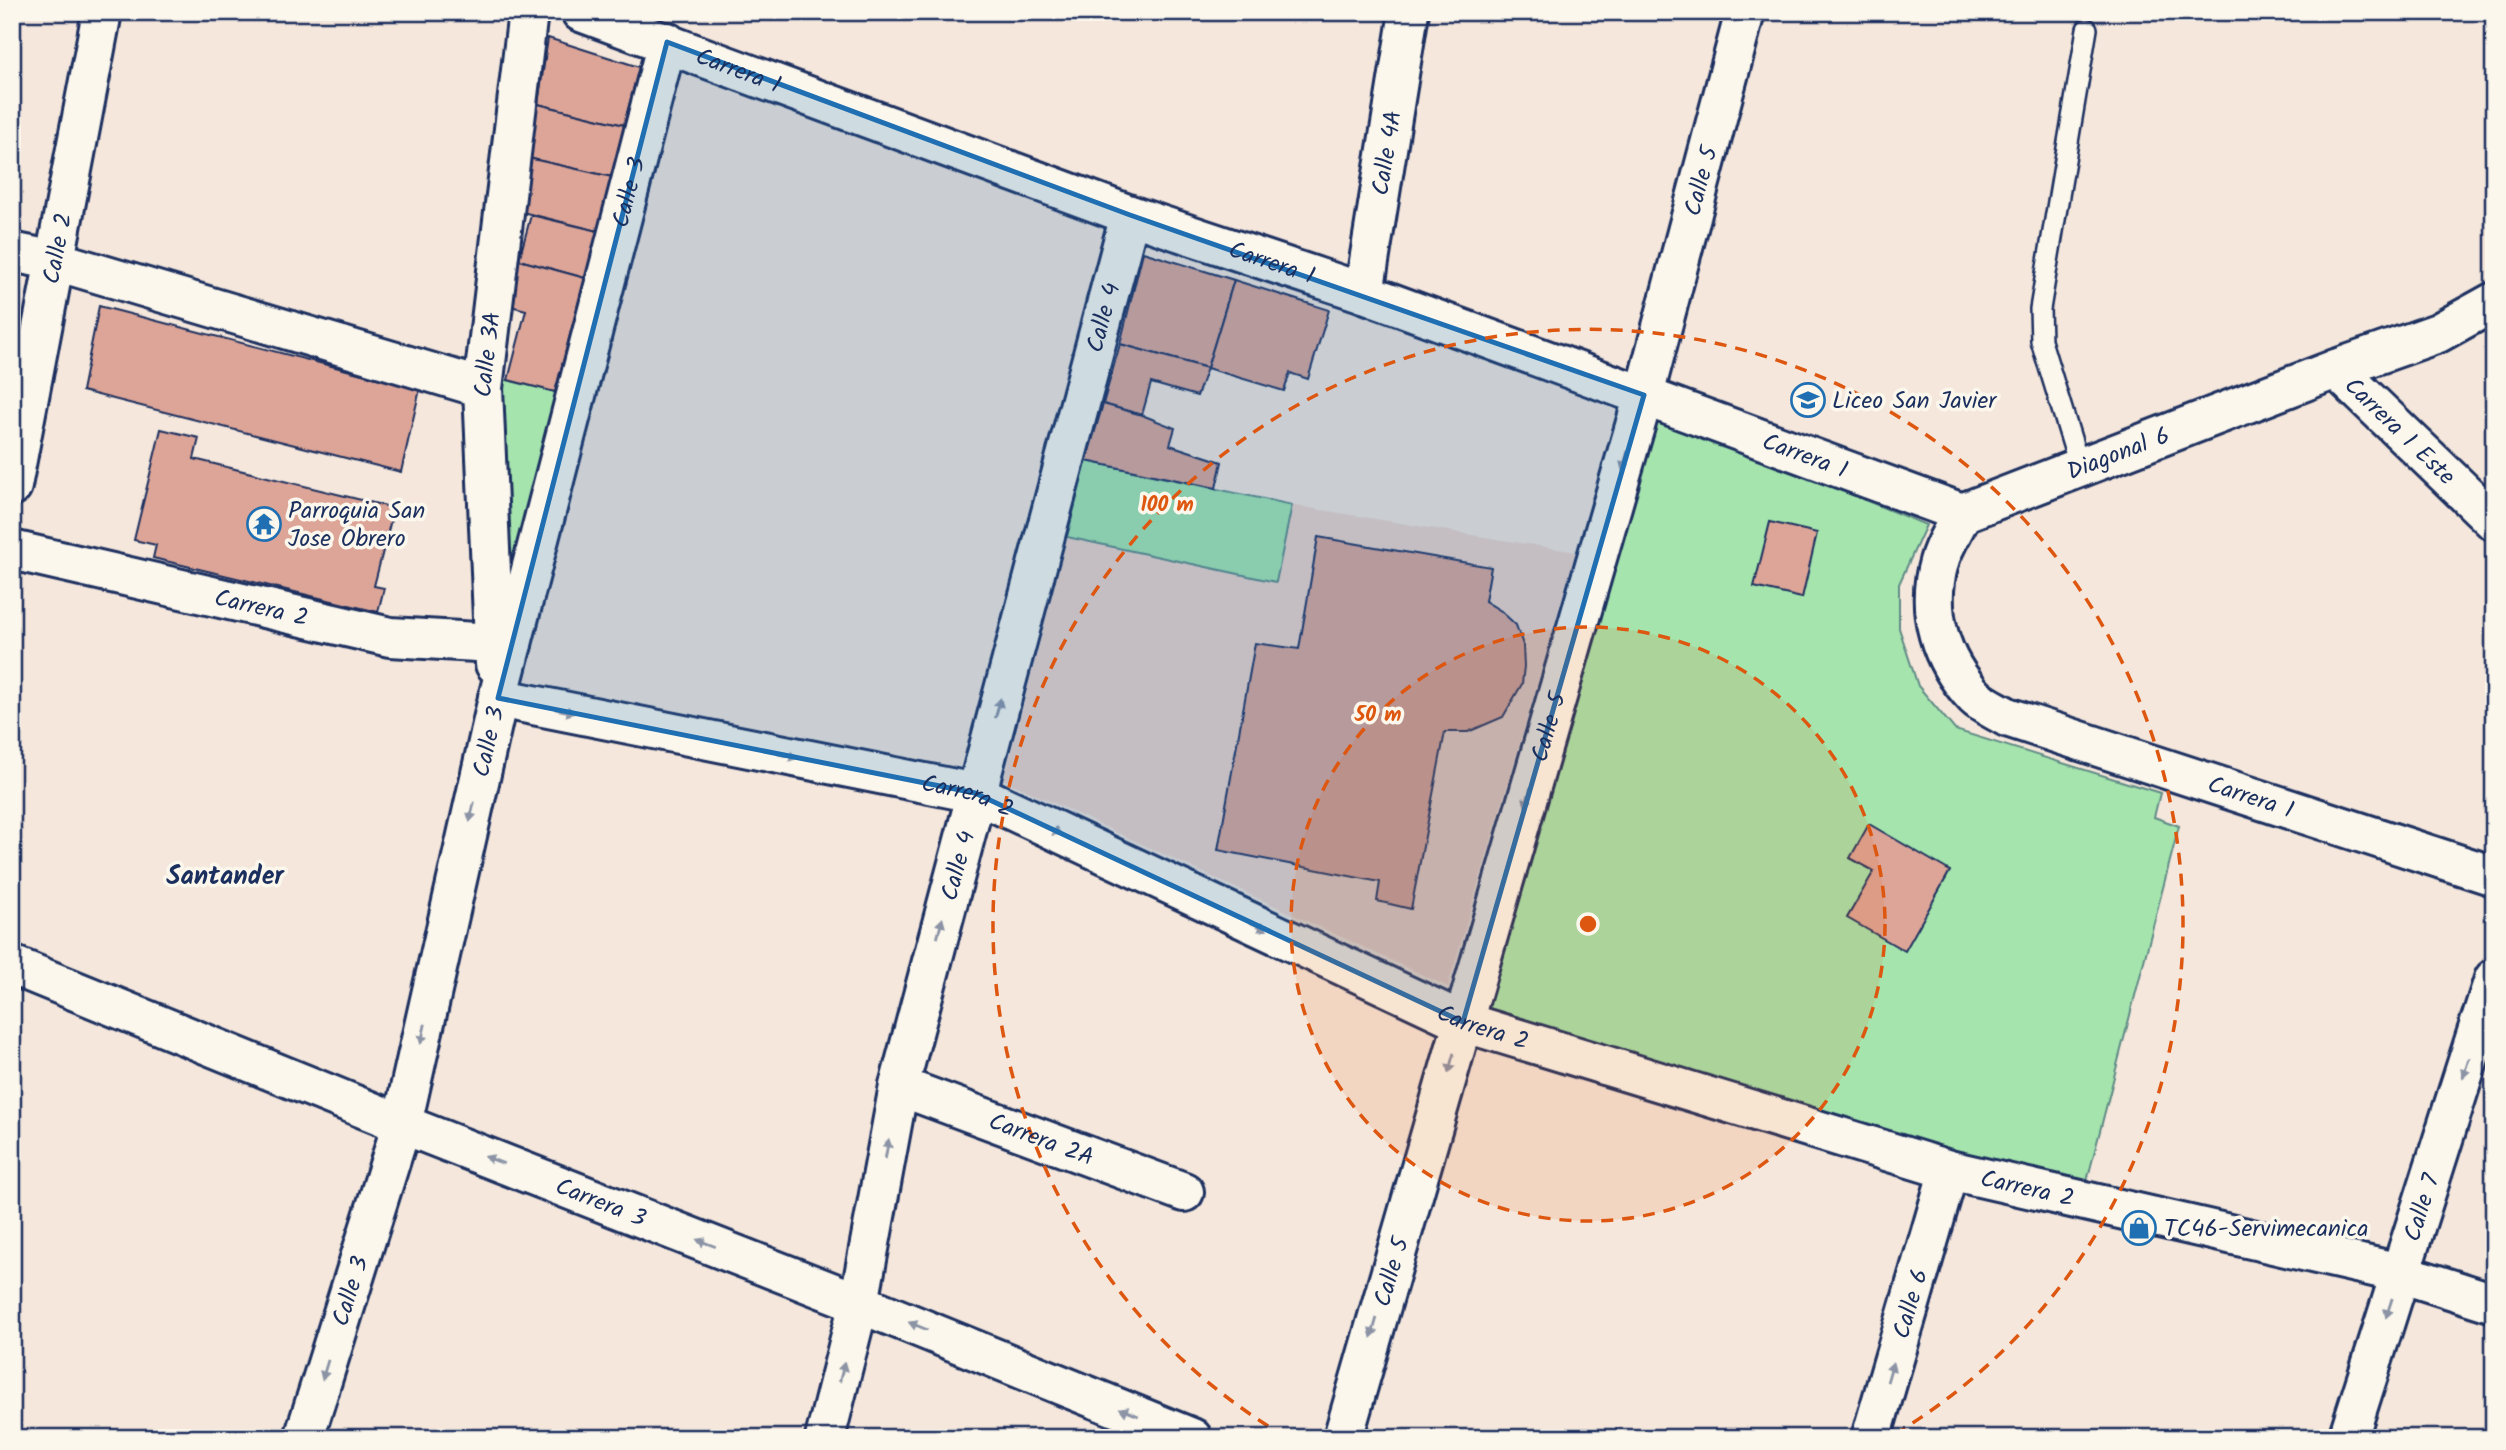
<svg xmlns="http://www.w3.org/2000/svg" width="2506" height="1450" font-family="Kalam,sans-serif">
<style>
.built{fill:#eed3c7}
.green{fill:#a5e5ad;stroke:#608a86;stroke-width:2}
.building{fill:#dda597;stroke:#1b2f5e;stroke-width:2}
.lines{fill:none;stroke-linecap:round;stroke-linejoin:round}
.lane-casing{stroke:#1b2f5e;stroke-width:24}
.street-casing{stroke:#1b2f5e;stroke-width:44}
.secondary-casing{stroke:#1b2f5e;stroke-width:44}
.lane{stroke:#fbf7ec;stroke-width:19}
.street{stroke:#fbf7ec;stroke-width:38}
.secondary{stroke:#fbf7ec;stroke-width:38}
.oneway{fill:#8b93a5}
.marked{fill:#1f6fb2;fill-opacity:0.2;stroke:#1f6fb2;stroke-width:5;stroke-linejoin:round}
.ring{fill:none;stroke:#de5710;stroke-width:3.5;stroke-dasharray:12 9}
.labels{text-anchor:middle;stroke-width:7;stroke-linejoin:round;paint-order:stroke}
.street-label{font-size:24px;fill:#1b2f5e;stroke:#fbf7ec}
.poi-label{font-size:24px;fill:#1b2f5e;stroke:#fbf7ec;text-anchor:start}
.neighbourhood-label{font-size:26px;font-weight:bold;fill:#1b2f5e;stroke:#fbf7ec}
.centre{fill:#de5710;stroke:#fbf7ec;stroke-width:3.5}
.ring-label{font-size:21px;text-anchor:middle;font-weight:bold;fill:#de5710;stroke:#fbf7ec;stroke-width:7;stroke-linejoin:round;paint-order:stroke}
</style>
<rect width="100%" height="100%" fill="#f5e7db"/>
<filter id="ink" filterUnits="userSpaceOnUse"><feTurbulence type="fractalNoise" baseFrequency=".0143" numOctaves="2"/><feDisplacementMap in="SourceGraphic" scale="14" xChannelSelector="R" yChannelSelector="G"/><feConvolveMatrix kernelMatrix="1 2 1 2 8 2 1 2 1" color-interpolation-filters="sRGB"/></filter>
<g filter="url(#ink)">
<polygon class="built" points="1292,505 1576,552 1448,987 1004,780 1067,537 1275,582"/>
<g class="green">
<polygon points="494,377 568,395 503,630"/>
<polygon points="1656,415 1926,525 1899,584 1899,628 1918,686 1955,730 2160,793 2154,817 2179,826 2087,1181 1951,1154 1483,1006"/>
<polygon points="1086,461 1292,505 1276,582 1067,537"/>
</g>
<g class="building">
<polygon points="548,38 639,67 624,125 538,104"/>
<polygon points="538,104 624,125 612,177 528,158"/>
<polygon points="528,158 612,177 598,231 514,210"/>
<polygon points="531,215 598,231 585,278 519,260"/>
<polygon points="1143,252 1234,280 1207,368 1120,344"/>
<polygon points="519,260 585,278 555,392 508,380 526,310 507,305"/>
<polygon points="1234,280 1329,310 1308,379 1290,373 1284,391 1207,368"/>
<polygon points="99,306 420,389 401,472 82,391"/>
<polygon points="1120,344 1207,368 1197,396 1151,383 1142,415 1103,404"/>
<polygon points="1103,404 1142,415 1175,428 1170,445 1222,462 1216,488 1086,461"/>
<polygon points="161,429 199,438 194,459 394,508 374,586 384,588 378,612 153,558 156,545 134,540"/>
<polygon points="1770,522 1817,533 1802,598 1754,587"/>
<polygon points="1318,537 1491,567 1485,601 1501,611 1516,625 1523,645 1524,666 1522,684 1503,717 1468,732 1445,732 1411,909 1377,901 1380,882 1218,850 1255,643 1299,649"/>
<polygon points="1869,824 1950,871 1905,951 1847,918 1874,871 1850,858"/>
</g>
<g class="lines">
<g class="lane-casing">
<polyline id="lane" points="2080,468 2041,341 2040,309 2087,29"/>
</g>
<g class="street-casing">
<g id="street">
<polyline points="12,252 56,261 483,388"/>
<path id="s1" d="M1364,293l45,-281"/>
<path id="s2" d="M12,550l378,87 122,7"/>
<path id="s3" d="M495,664l-12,-276 45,-376"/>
<path id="s4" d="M498,698l477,95 488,229 486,148 451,103 94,30"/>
<path id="s5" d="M12,965l390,159 457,179 333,135"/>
<path id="s6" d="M899,1086l285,106"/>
<path id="s7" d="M304,1438l98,-314 96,-426 169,-656"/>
<path id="s8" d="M825,1438l34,-135 40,-217 231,-871"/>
<path id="s9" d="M1343,1438l301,-1043 101,-383"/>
<path id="s10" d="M1871,1438l78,-268"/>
<path id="s11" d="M2348,1438l146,-459"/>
</g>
</g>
<g class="secondary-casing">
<g id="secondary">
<path id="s12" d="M581,12l549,203 234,78 598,220"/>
<path id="s13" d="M2494,302l-56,31 -102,36 -374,144c-7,16 -19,32 -23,49 -14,49 1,98 36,135 8,8 22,14 32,20l487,159"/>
<path id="s14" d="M2336,369l158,152"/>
<path id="s15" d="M12,486l90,-474"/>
</g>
</g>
<use href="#lane" class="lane"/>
<use href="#street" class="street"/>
<use href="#secondary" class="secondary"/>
</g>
<defs><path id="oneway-solid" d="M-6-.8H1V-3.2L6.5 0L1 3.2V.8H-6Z" transform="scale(1.75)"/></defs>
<g class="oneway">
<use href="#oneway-solid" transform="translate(1625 461) rotate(106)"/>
<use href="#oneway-solid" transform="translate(998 708) rotate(-75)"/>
<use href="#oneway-solid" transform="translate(565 711) rotate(11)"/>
<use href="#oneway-solid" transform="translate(788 756) rotate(11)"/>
<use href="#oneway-solid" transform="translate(1528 797) rotate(106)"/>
<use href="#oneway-solid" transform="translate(472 812) rotate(103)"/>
<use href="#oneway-solid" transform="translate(1052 830) rotate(25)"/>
<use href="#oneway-solid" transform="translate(1258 926) rotate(25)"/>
<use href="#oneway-solid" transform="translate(940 928) rotate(-75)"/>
<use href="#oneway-solid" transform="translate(423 1034) rotate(103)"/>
<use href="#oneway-solid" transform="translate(1451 1063) rotate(106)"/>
<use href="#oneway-solid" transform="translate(2466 1068) rotate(108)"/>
<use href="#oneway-solid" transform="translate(887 1149) rotate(-80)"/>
<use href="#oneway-solid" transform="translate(494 1160) rotate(-159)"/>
<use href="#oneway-solid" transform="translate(706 1243) rotate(-159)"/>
<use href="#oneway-solid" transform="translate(2389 1308) rotate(108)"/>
<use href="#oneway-solid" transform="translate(918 1326) rotate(-158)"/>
<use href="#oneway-solid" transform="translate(1374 1328) rotate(106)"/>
<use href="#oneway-solid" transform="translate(325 1370) rotate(107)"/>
<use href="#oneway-solid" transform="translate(842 1372) rotate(-76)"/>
<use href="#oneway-solid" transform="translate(1890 1372) rotate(-74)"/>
<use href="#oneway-solid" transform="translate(1129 1412) rotate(-158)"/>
</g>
</g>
<path class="marked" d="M667,42l463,173 514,180 -181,627 -488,-229 -477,-95z"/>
<circle cx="1588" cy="924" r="297" fill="#de5710" fill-opacity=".12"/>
<g class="ring">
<circle cx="1588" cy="924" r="297"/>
<path d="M1286 1437A595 595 0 1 1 1890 1437"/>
</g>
<defs>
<g id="school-ring" transform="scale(1.75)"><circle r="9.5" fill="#fbf7ec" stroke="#1f6fb2" stroke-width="1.5"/><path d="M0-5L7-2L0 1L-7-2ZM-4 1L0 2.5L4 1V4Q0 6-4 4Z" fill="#1f6fb2"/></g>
<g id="temple-ring" transform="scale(1.75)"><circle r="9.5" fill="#fbf7ec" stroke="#1f6fb2" stroke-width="1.5"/><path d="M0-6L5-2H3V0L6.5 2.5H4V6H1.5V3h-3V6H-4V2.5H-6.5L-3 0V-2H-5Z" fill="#1f6fb2"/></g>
<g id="shop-ring" transform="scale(1.75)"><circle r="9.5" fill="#fbf7ec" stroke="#1f6fb2" stroke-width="1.5"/><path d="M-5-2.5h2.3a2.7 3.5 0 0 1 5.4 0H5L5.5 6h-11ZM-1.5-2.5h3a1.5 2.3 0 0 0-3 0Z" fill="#1f6fb2"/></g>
</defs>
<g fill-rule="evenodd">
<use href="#school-ring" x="1808" y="400"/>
<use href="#temple-ring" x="264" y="524"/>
<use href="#shop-ring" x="2139" y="1228"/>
</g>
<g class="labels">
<g class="street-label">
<text dy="8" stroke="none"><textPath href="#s12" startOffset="168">Carrera 1</textPath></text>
<text dy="8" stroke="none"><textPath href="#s1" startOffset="142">Calle 4A</textPath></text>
<text dy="8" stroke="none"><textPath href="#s9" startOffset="1307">Calle 5</textPath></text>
<text dy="8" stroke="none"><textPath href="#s7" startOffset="1288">Calle 3</textPath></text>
<text dy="8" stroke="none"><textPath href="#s15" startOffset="242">Calle 2</textPath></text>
<text dy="8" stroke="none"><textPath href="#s12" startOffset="735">Carrera 1</textPath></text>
<text dy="8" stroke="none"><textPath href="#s8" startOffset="1155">Calle 4</textPath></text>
<text dy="8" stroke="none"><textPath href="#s3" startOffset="310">Calle 3A</textPath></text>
<text dy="8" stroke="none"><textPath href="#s14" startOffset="89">Carrera 1 Este</textPath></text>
<text transform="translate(2118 453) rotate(-21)" y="8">Diagonal 6</text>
<text dy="8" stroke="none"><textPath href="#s12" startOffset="1302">Carrera 1</textPath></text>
<text dy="8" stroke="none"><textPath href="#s2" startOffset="256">Carrera 2</textPath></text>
<text dy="8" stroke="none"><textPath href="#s9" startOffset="740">Calle 5</textPath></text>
<text dy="8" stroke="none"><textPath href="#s7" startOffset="721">Calle 3</textPath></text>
<text dy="8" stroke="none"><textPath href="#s13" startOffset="1068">Carrera 1</textPath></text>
<text dy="8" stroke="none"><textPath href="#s4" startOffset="480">Carrera 2</textPath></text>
<text dy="8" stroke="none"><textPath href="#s8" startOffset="588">Calle 4</textPath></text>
<text dy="8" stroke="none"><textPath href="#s4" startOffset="1046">Carrera 2</textPath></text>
<text dy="8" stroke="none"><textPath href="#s6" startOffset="152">Carrera 2A</textPath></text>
<text dy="8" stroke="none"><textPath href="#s4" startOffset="1614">Carrera 2</textPath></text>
<text dy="8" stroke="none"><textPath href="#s5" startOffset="635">Carrera 3</textPath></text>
<text dy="8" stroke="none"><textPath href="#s11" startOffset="242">Calle 7</textPath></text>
<text dy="8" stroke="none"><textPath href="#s9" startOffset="173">Calle 5</textPath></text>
<text dy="8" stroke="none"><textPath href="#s7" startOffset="154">Calle 3</textPath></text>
<text dy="8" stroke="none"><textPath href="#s10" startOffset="140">Calle 6</textPath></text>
</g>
<g class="poi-label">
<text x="1832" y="408">Liceo San Javier</text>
<text x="288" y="518">Parroquia San<tspan x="288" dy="28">Jose Obrero</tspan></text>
<text x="2164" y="1236">TC46-Servimecanica</text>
</g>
<g class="neighbourhood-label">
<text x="225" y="884">Santander</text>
</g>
</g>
<circle cx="1588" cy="924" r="10" class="centre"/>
<g class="ring-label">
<text x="1167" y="511">100 m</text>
<text x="1378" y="721">50 m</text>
</g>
<rect width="2506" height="1450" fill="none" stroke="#fbf7ec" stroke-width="42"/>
<rect x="21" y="21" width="2464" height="1408" fill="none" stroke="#1b2f5e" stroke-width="2.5" filter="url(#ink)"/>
</svg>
